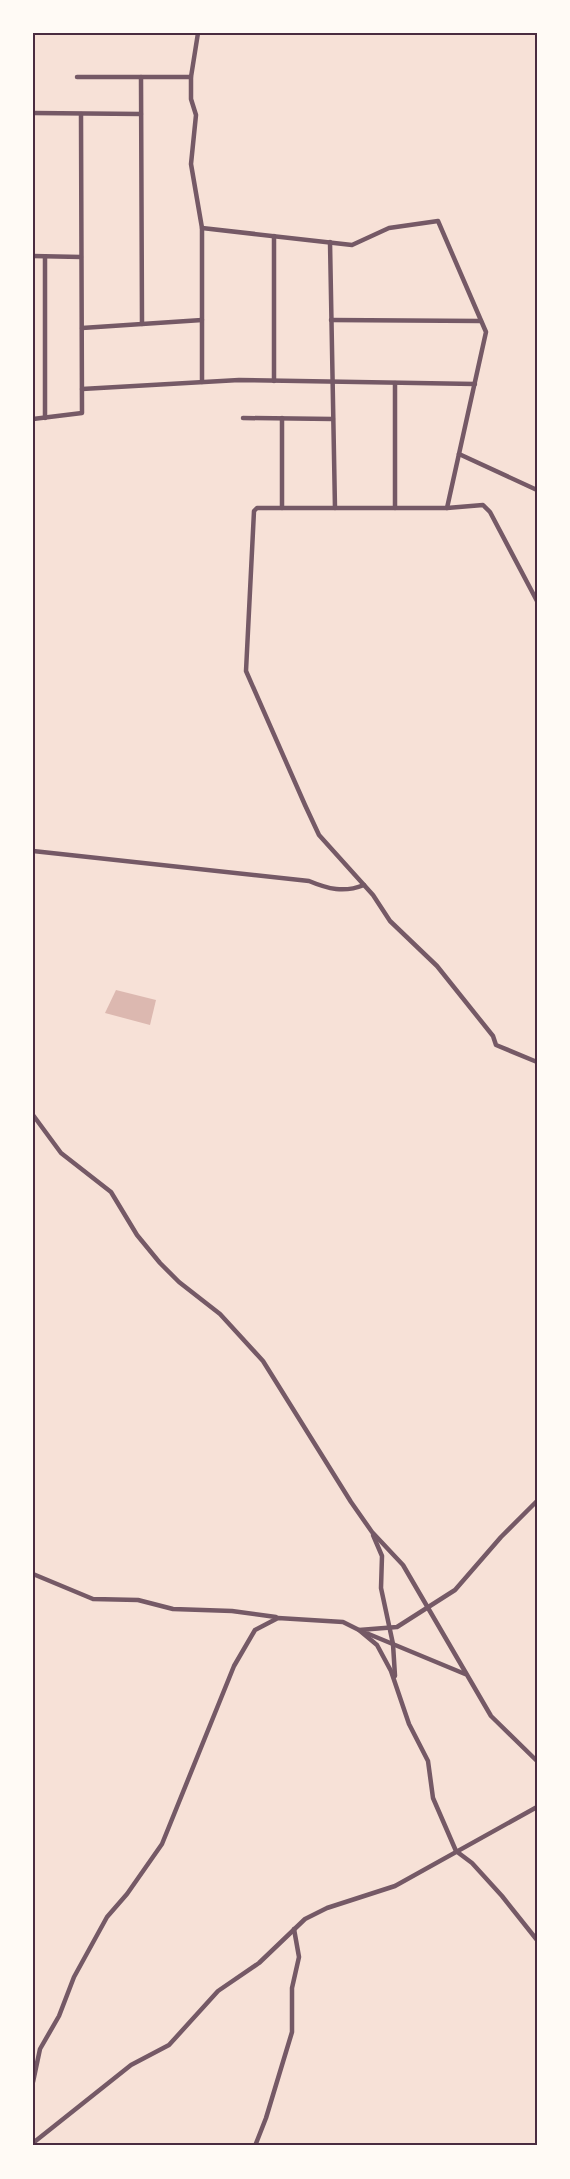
<svg xmlns="http://www.w3.org/2000/svg" width="570" height="2179" font-family="Quicksand,sans-serif">
<style>
.water{fill:#dcb8b0}
.lines{fill:none;stroke-linecap:round;stroke-linejoin:round}
.minor{stroke:#755966;stroke-width:4.5}
.neatline{fill:none;stroke:#4a2c40;stroke-width:2}
</style>
<rect width="100%" height="100%" fill="#f7e1d7"/>
<polygon class="water" points="116,990 156,1000 150,1025 105,1013"/>
<g class="lines">
<g class="minor">
<polyline points="198,33 191,77 191,99 196,115 191,164 202,228 202,382"/>
<polyline points="77,77 191,77"/>
<polyline points="141,77 142,324"/>
<polyline points="33,113 141,114"/>
<polyline points="202,228 352,245 389,228 438,221 486,332 447,508"/>
<polyline points="330,242 335,508"/>
<polyline points="33,256 81,257"/>
<polyline points="331,320 481,321"/>
<polyline points="82,328 202,320"/>
<polyline points="274,381 274,236"/>
<polyline points="82,389 239,380 475,384"/>
<polyline points="45,418 45,257"/>
<polyline points="243,418 333,419"/>
<polyline points="33,419 82,413 81,114"/>
<polyline points="459,454 537,490"/>
<polyline points="282,508 282,418"/>
<polyline points="395,508 395,383"/>
<polyline points="537,601 490,512 483,505 447,508 257,508 254,511 246,671 305,805 319,835 373,895 390,921 437,966 493,1036 496,1045 537,1062"/>
<path d="M33,851l276,30c19,8 35,12 55,4"/>
<polyline points="33,1115 61,1153 111,1192 137,1235 160,1263 179,1282 220,1314 263,1361 351,1502 372,1532 403,1565 491,1716 537,1761"/>
<polyline points="373,1535 382,1556 381,1588 393,1644 395,1676"/>
<polyline points="33,1574 93,1599 138,1600 173,1609 232,1611 276,1617"/>
<polyline points="465,1674 359,1630 397,1627 455,1590 501,1537 537,1501"/>
<polyline points="33,2082 40,2049 59,2016 74,1977 107,1917 127,1894 162,1844 234,1666 255,1630 278,1618 343,1622 359,1630 377,1645 391,1671 409,1724 428,1761 433,1798 456,1851 472,1863 502,1896 537,1940"/>
<polyline points="33,2143 131,2065 169,2045 218,1991 259,1963 305,1919 327,1908 395,1886 537,1807"/>
<polyline points="255,2146 266,2118 292,2032 292,1988 299,1957 294,1929"/>
</g>
</g>
<rect width="570" height="2179" fill="none" stroke="#fffaf5" stroke-width="69"/>
<rect x="34" y="34" width="502" height="2110" class="neatline"/>
</svg>
